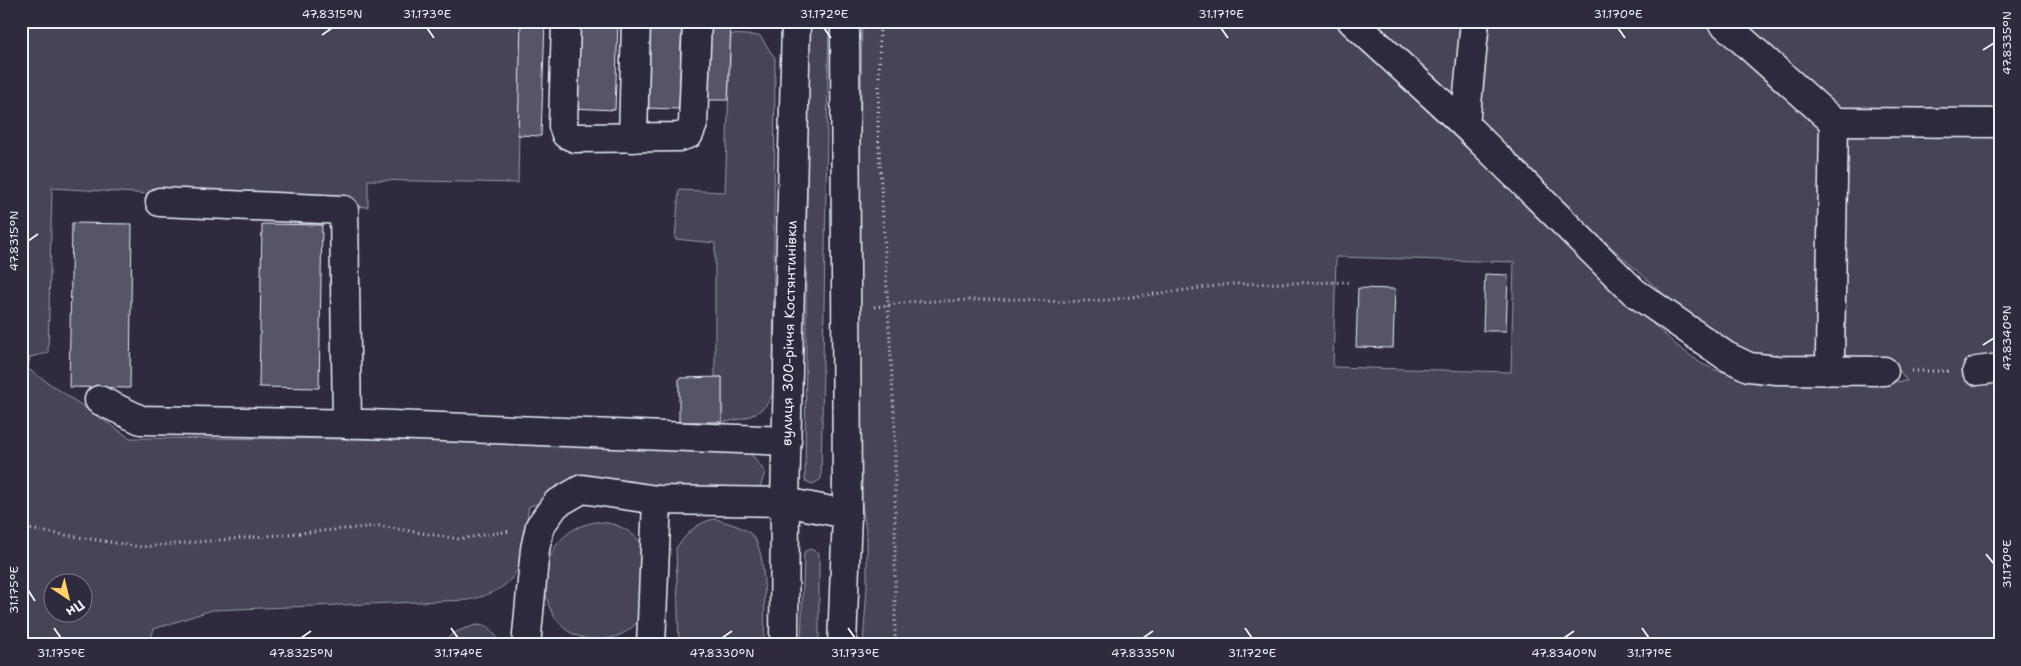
<svg xmlns="http://www.w3.org/2000/svg" width="2021" height="666" font-family="'Shantell Sans',sans-serif">
<style>
.green{fill:#464455;stroke:#979aa6;fill-rule:evenodd}
.building{fill:#575565;stroke:#e8f1f8}
.lines{fill:none;stroke-linecap:round;stroke-linejoin:round}
.minor-casing{stroke:#e8f1f8;stroke-width:31}
.path{stroke:#e8f1f8;stroke-width:3;stroke-dasharray:1 4;stroke-linecap:butt}
.minor{stroke:#2f2a3d;stroke-width:28}
.ticks{fill:none;stroke:#e8f1f8;stroke-width:2}
.labels{text-anchor:middle;stroke-width:4.5;stroke-linejoin:round;paint-order:stroke}
.street-label{font-size:14px;fill:#e8f1f8;stroke:#2f2a3d}
.neatline{fill:none;stroke:#e8f1f8;stroke-width:2}
.ticks-label{font-size:12px;text-anchor:middle;fill:#e8f1f8}
</style>
<rect width="100%" height="100%" fill="#2f2a3d"/>
<filter id="ink" filterUnits="userSpaceOnUse"><feTurbulence type="fractalNoise" baseFrequency=".02" numOctaves="2"/><feDisplacementMap in="SourceGraphic" scale="10" xChannelSelector="R" yChannelSelector="G"/><feConvolveMatrix kernelMatrix="1 2 1 2 8 2 1 2 1" color-interpolation-filters="sRGB"/></filter>
<g filter="url(#ink)">
<g class="green">
<path d="M21,21h500l-3,162 -150,-3v27l-316,-19 -4,165 -18,4 -2,12 102,69 254,1 360,11 8,5 13,17 -4,13 -10,8 -177,3 -45,10c-9,52 0,80 -60,94l-257,10 -58,19 -5,16h-128zM52,584h30v30h-30z"/>
<polygon points="808,21 829,21 821,479 813,484 805,481"/>
<path d="M862,21h470l293,277 51,47 26,19 16,7 24,5 126,7 39,-2 -11,-15 -121,2 -67,-34 -215,-193 -127,-120h634v624h-1137l4,-59v-48l-8,-54 -1,-185zM1336,257l178,5 -3,110 -178,-5z"/>
<path d="M731,34l29,2 15,22 -2,335c-8,22 -30,27 -51,29v-45h-7v-134l-40,-4 4,-49 46,2z"/>
<path d="M716,519c11,4 26,7 35,15 18,16 13,87 13,111h-85l-3,-97c11,-14 21,-27 40,-29z"/>
<path d="M596,522c21,0 36,9 49,25l-1,67c-10,14 -23,24 -41,25 -73,7 -79,-107 -7,-117z"/>
<polygon points="810,549 819,553 819,645 801,645 804,552"/>
<path d="M476,625l11,1 9,10 3,9h-55c3,-13 21,-16 32,-20z"/>
</g>
<g class="building">
<polygon points="521,21 545,21 541,136 518,135"/>
<polygon points="573,21 618,21 615,110 570,108"/>
<polygon points="644,21 682,21 679,109 642,108"/>
<polygon points="704,21 731,21 728,100 701,100"/>
<polygon points="72,223 132,224 130,388 69,387"/>
<polygon points="262,224 322,225 319,388 259,387"/>
<polygon points="1485,274 1508,275 1506,331 1483,331"/>
<polygon points="1358,288 1395,289 1393,348 1356,347"/>
<polygon points="722,377 722,422 679,422 679,378"/>
</g>
<g class="lines">
<g class="minor-casing">
<g id="minor">
<polyline points="566,21 563,126 566,134 575,138 679,137 689,134 693,124 697,21"/>
<polyline points="1352,21 1465,125 1634,292 1726,356 1749,367 1777,370 1884,371"/>
<polyline points="1721,21 1834,122 1830,353"/>
<polyline points="1834,122 2000,123"/>
<polyline points="1465,125 1475,21"/>
<polyline points="633,138 636,21"/>
<polyline points="160,202 344,210 347,424"/>
<polyline points="1977,371 2000,368"/>
<polyline points="99,400 141,420 368,424 787,441"/>
<polyline points="526,645 535,549 540,526 556,504 582,489 657,500 785,502 847,514"/>
<polyline points="651,645 657,500"/>
<path id="s1" d="M784,645l1,-143 11,-481"/>
<polyline points="842,645 847,514 845,21"/>
</g>
</g>
<g class="path">
<polyline points="880,21 878,130 895,430 895,645"/>
<polyline points="874,307 909,302 973,300 1023,299 1060,302 1108,300 1231,284 1348,282"/>
<polyline points="1912,371 1948,371"/>
<polyline points="21,528 141,547 379,526 459,539 510,531"/>
</g>
<use href="#minor" class="minor"/>
</g>
</g>
<path class="ticks" d="M427,28l7,10M824,28l7,10M1221,28l7,10M1618,28l7,10M322,35l10,-7M1983,50l11,-7M28,241l10,-7M1983,345l11,-7M1986,554l8,10M28,590l7,11M54,628l7,10M451,628l7,10M848,628l7,10M1245,628l7,10M1642,628l7,10M301,638l10,-7M722,638l10,-7M1143,638l10,-7M1564,638l10,-7"/>
<g class="labels">
<g class="street-label">
<text dy="5" stroke="none"><textPath href="#s1" startOffset="312">вулиця 300-річчя Костянтинівки</textPath></text>
</g>
</g>
<rect width="2021" height="666" fill="none" stroke="#2f2a3d" stroke-width="55"/>
<g transform="translate(68 598) rotate(145)"><circle r="24" fill="#2f2a3d" stroke="#797a88"/>
<path d="M0-4L9 19L0 12L-9 19Z" fill="#ffd166"/>
<text y="-8" font-size="14" font-weight="bold" text-anchor="middle" fill="#e8f1f8">Пн</text>
</g>
<rect x="28" y="28" width="1966" height="610" class="neatline"/>
<g class="ticks-label">
<text x="332" y="18">47.8315°N</text>
<text x="427" y="18">31.173°E</text>
<text x="824" y="18">31.172°E</text>
<text x="1221" y="18">31.171°E</text>
<text x="1618" y="18">31.170°E</text>
<text transform="translate(2007 43) rotate(-90)" y="4">47.8335°N</text>
<text transform="translate(14 241) rotate(-90)" y="4">47.8315°N</text>
<text transform="translate(2007 338) rotate(-90)" y="4">47.8340°N</text>
<text transform="translate(2007 564) rotate(-90)" y="4">31.170°E</text>
<text transform="translate(14 590) rotate(-90)" y="4">31.175°E</text>
<text x="61" y="657">31.175°E</text>
<text x="301" y="657">47.8325°N</text>
<text x="458" y="657">31.174°E</text>
<text x="722" y="657">47.8330°N</text>
<text x="855" y="657">31.173°E</text>
<text x="1143" y="657">47.8335°N</text>
<text x="1252" y="657">31.172°E</text>
<text x="1564" y="657">47.8340°N</text>
<text x="1649" y="657">31.171°E</text>
</g>
</svg>
